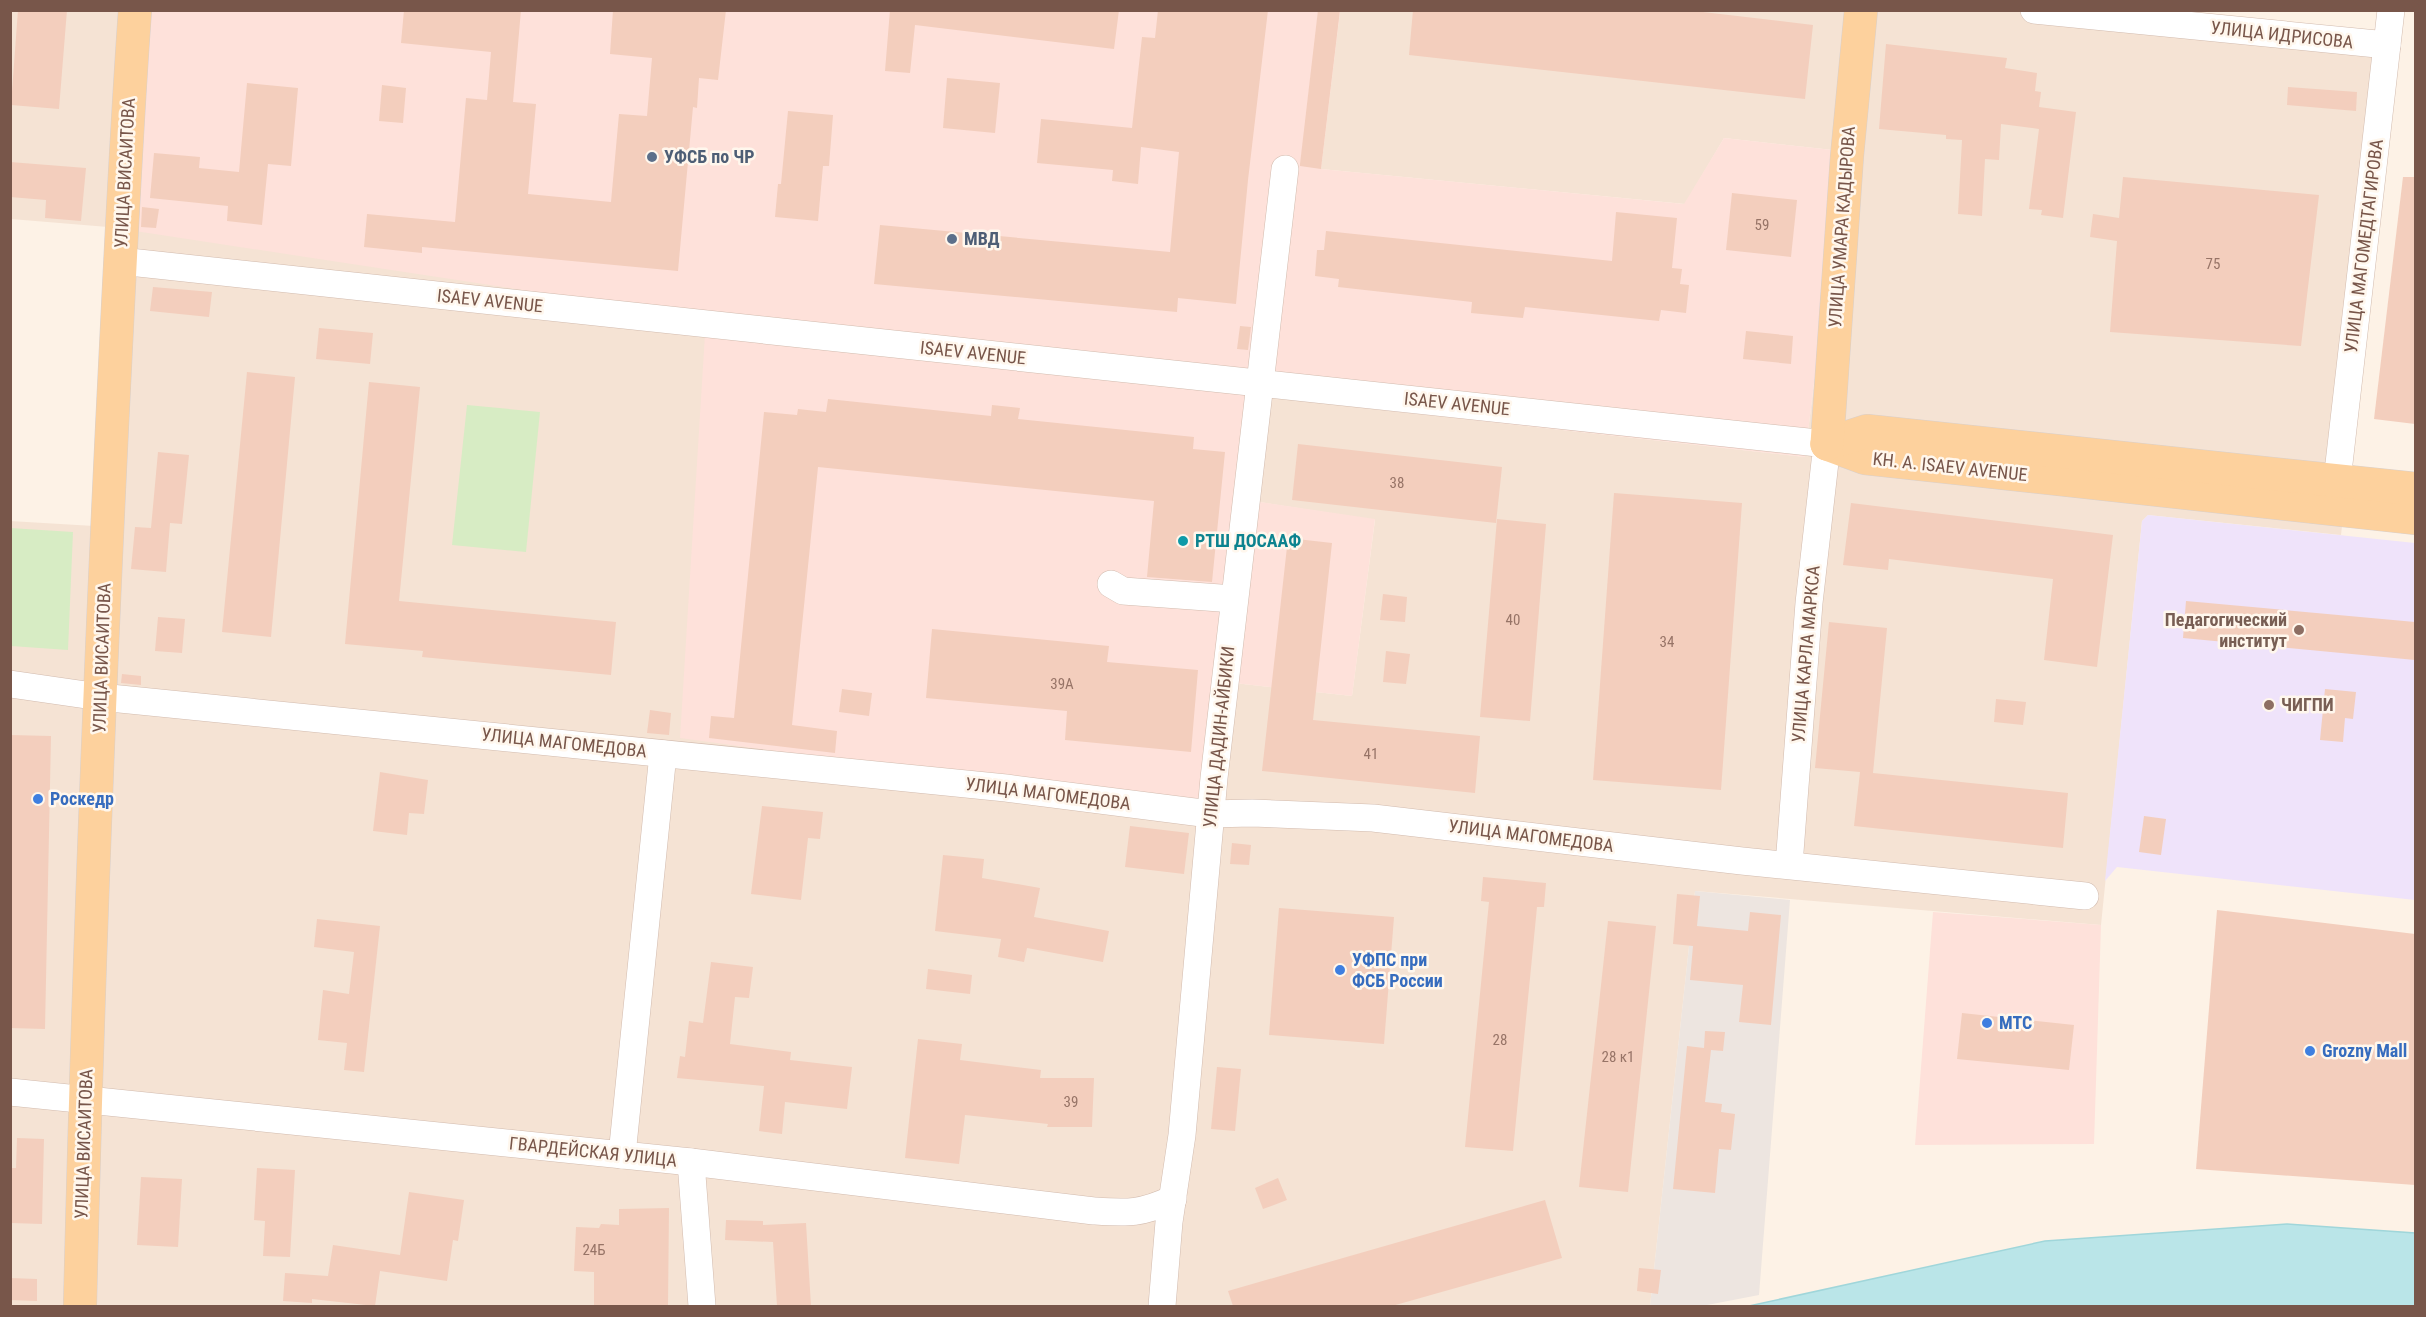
<svg xmlns="http://www.w3.org/2000/svg" width="2426" height="1317" font-family="'Roboto Condensed',sans-serif">
<style>
.residential{fill:#f5e3d4}
.commercial{fill:#fee1da}
.industrial{fill:#ede5e0}
.education{fill:#efe3fa}
.green{fill:#d7ecc4}
.water{fill:#bae5e8;stroke:#a0d6da;stroke-width:1.5}
.building{fill:#f3cebd}
.lines{fill:none;stroke-linecap:round;stroke-linejoin:round}
.minor-casing{stroke:#d2bbae;stroke-width:28}
.major-casing{stroke:#d9d0cc;stroke-width:34}
.minor{stroke:#fff;stroke-width:27}
.major{stroke:#fdd19d;stroke-width:33}
.service-dot{fill:#5c6f8a;stroke:#fff7ed;stroke-width:2}
.culture-dot{fill:#0f9aa8;stroke:#fff7ed;stroke-width:2}
.education-dot{fill:#8d6e63;stroke:#fff7ed;stroke-width:2}
.shop-dot{fill:#3f7fe0;stroke:#fff7ed;stroke-width:2}
.labels{text-anchor:middle;stroke-width:5;stroke-linejoin:round;paint-order:stroke}
.number-label{font-size:15px;fill:#977467}
.street-label{font-size:18px;fill:#78564a;stroke:#fff7ed}
.service-label{font-size:18px;font-weight:bold;fill:#4e5e75;stroke:#fff7ed;text-anchor:start}
.culture-label{font-size:18px;font-weight:bold;fill:#0d838f;stroke:#fff7ed;text-anchor:start}
.education-label{font-size:18px;font-weight:bold;fill:#785e54;stroke:#fff7ed;text-anchor:end}
.shop-label{font-size:18px;font-weight:bold;fill:#366cbe;stroke:#fff7ed;text-anchor:start}
</style>
<rect width="100%" height="100%" fill="#fdf2e6"/>
<polygon class="residential" points="2165,10 2399,33 2341,535 2148,515 2142,521 2101,925 1695,891 1650,1306 11,1306 10,521 94,526 108,227 11,219 11,11 120,11 706,318 1234,683 1352,696 1375,520 1253,501 1266,397 1805,457 1842,151 1724,138 1685,204 1321,169 1340,11"/>
<g class="commercial">
<polygon points="120,10 1340,11 1321,169 1684,204 1724,138 1842,151 1805,457 1266,397 1253,501 1375,519 1352,696 1234,683 1219,811 680,738 706,318 109,227"/>
<polygon points="1933,912 2101,925 2094,1144 1915,1145"/>
</g>
<polygon class="industrial" points="1695,891 1790,900 1759,1295 1702,1306 1650,1306"/>
<polygon class="education" points="2148,515 2415,543 2415,900 2117,867 2105,881 2142,521"/>
<g class="green">
<polygon points="467,405 540,412 526,552 452,545"/>
<polygon points="10,528 73,532 68,650 11,646"/>
</g>
<polygon class="water" points="2287,1224 2415,1233 2415,1306 1749,1306 2045,1241"/>
<g class="building">
<polygon points="18,10 67,10 59,109 11,105"/>
<polygon points="404,10 521,10 513,102 536,104 528,194 611,202 619,114 647,116 652,58 610,54 613,10 726,10 718,80 699,78 697,108 693,107 678,271 422,247 422,253 364,247 367,214 455,222 466,98 487,100 491,52 401,43"/>
<polygon points="890,10 1119,10 1114,49 915,25 910,73 885,71"/>
<polygon points="1158,10 1268,10 1248,180 1236,304 1178,298 1177,312 874,284 880,225 1170,252 1179,152 1141,147 1138,184 1112,181 1113,170 1037,163 1041,119 1132,128 1142,37 1155,38"/>
<polygon points="1318,10 1340,10 1321,169 1300,166 1300,164"/>
<polygon points="1413,10 1686,10 1813,25 1805,99 1409,55"/>
<polygon points="1886,44 2007,58 2005,68 2037,73 2035,91 2041,92 2039,107 2076,112 2063,218 2041,215 2042,210 2029,209 2039,129 2001,124 1999,160 1985,159 1982,216 1958,214 1962,140 1946,139 1946,135 1879,129"/>
<polygon points="947,78 1000,83 995,133 943,128"/>
<polygon points="247,83 298,88 291,166 268,164 262,225 227,221 228,206 150,198 154,153 200,157 199,168 239,172"/>
<polygon points="382,85 406,88 403,123 379,121"/>
<polygon points="2288,87 2357,92 2356,111 2287,105"/>
<polygon points="788,111 833,115 829,166 823,166 818,221 775,217 778,184 781,184"/>
<polygon points="10,162 86,168 81,221 45,218 46,200 10,197"/>
<polygon points="2123,177 2319,195 2301,346 2110,332 2117,241 2090,237 2093,214 2119,218"/>
<polygon points="2403,177 2415,177 2415,424 2374,419"/>
<polygon points="1732,193 1797,200 1791,257 1726,250"/>
<polygon points="142,207 159,209 156,228 141,227"/>
<polygon points="1616,212 1677,218 1672,268 1682,269 1680,284 1689,285 1686,313 1661,310 1659,321 1525,307 1523,318 1471,313 1472,302 1338,287 1339,279 1315,276 1317,250 1324,250 1326,231 1612,261"/>
<polygon points="153,287 212,292 209,317 150,311"/>
<polygon points="1240,326 1251,327 1248,350 1237,349"/>
<polygon points="319,328 373,333 370,364 316,359"/>
<polygon points="1746,331 1793,336 1791,364 1743,359"/>
<polygon points="247,372 295,377 271,637 222,632"/>
<polygon points="369,382 420,387 399,601 616,622 611,675 422,657 423,651 345,644"/>
<polygon points="828,399 991,416 992,405 1020,408 1018,419 1194,437 1193,449 1225,452 1212,582 1147,577 1154,501 818,467 792,725 837,731 835,753 709,738 711,716 734,718 764,412 797,415 798,409 826,412"/>
<polygon points="1298,444 1502,467 1496,523 1292,500"/>
<polygon points="158,452 189,455 182,524 170,523 166,572 131,569 135,527 151,528"/>
<polygon points="1614,493 1742,503 1721,790 1593,780"/>
<polygon points="1851,503 2113,535 2097,667 2044,660 2053,579 1889,559 1888,570 1843,565"/>
<polygon points="1497,519 1546,524 1530,721 1480,717"/>
<polygon points="1288,538 1332,543 1313,720 1480,736 1475,793 1262,771"/>
<polygon points="1383,594 1407,597 1405,622 1380,620"/>
<polygon points="2186,601 2415,622 2415,660 2183,638"/>
<polygon points="158,617 185,619 182,653 155,651"/>
<polygon points="1829,622 1887,628 1873,773 2068,793 2063,848 1854,826 1860,772 1815,768"/>
<polygon points="932,629 1109,646 1107,662 1198,670 1191,752 1065,740 1067,711 926,698"/>
<polygon points="1386,651 1410,654 1406,684 1383,682"/>
<polygon points="122,674 141,676 141,685 121,683"/>
<polygon points="842,689 872,693 869,716 839,712"/>
<polygon points="2325,689 2356,692 2353,719 2345,718 2343,742 2320,740"/>
<polygon points="1996,699 2026,702 2023,725 1994,722"/>
<polygon points="650,710 671,713 669,735 647,733"/>
<polygon points="10,735 51,736 45,1029 10,1028"/>
<polygon points="380,772 428,780 424,814 409,813 407,835 373,831"/>
<polygon points="762,806 823,812 820,839 808,838 801,900 751,894"/>
<polygon points="2144,816 2166,819 2161,855 2139,852"/>
<polygon points="1130,826 1189,833 1184,874 1125,867"/>
<polygon points="1232,843 1251,845 1249,865 1230,864"/>
<polygon points="943,855 984,859 982,878 1040,888 1034,917 1109,931 1103,962 1027,948 1024,962 998,957 1001,939 935,931"/>
<polygon points="1483,877 1546,883 1544,907 1537,907 1513,1151 1465,1147 1489,902 1481,901"/>
<polygon points="1677,894 1700,896 1697,926 1748,931 1750,912 1781,915 1771,1025 1739,1022 1743,985 1690,980 1693,946 1673,944"/>
<polygon points="1279,908 1394,917 1384,1044 1269,1035"/>
<polygon points="2217,910 2415,934 2415,1185 2196,1169"/>
<polygon points="317,919 380,926 364,1072 344,1070 347,1043 318,1040 323,990 349,994 354,952 314,947"/>
<polygon points="1608,921 1656,926 1628,1192 1579,1187"/>
<polygon points="711,962 753,967 749,998 735,997 730,1044 791,1052 790,1060 852,1067 847,1109 785,1102 782,1134 759,1131 764,1086 677,1078 680,1056 685,1057 689,1021 703,1023"/>
<polygon points="928,969 972,975 970,994 926,989"/>
<polygon points="1962,1013 2074,1025 2069,1070 1957,1059"/>
<polygon points="1705,1031 1725,1032 1723,1051 1711,1050 1705,1102 1722,1104 1721,1112 1735,1114 1731,1150 1719,1149 1715,1193 1673,1189 1687,1046 1704,1048"/>
<polygon points="918,1039 962,1044 960,1060 1041,1070 1040,1078 1094,1078 1092,1127 1047,1127 1048,1124 965,1115 959,1164 905,1158"/>
<polygon points="1217,1067 1241,1069 1235,1131 1211,1129"/>
<polygon points="17,1138 44,1139 42,1224 11,1223 10,1168 16,1168"/>
<polygon points="257,1168 295,1170 290,1257 263,1256 265,1221 254,1220"/>
<polygon points="141,1177 182,1179 178,1247 137,1245"/>
<polygon points="1278,1178 1287,1200 1263,1209 1255,1188"/>
<polygon points="409,1192 464,1200 458,1241 453,1240 447,1281 380,1271 375,1306 312,1299 312,1303 283,1301 285,1273 328,1276 333,1245 400,1255"/>
<polygon points="1545,1200 1562,1258 1392,1306 1233,1306 1228,1291"/>
<polygon points="669,1208 668,1306 594,1306 594,1272 574,1271 576,1227 599,1228 601,1224 619,1225 619,1209"/>
<polygon points="726,1220 763,1221 763,1225 806,1223 811,1306 777,1306 773,1242 725,1240"/>
<polygon points="1639,1268 1661,1270 1658,1294 1637,1291"/>
<polygon points="10,1278 37,1279 37,1301 10,1300"/>
</g>
<g class="lines">
<g class="minor-casing">
<g id="minor">
<polyline points="2034,10 2387,45"/>
<polyline points="120,261 1827,444 1809,603 1789,865"/>
<polyline points="2337,481 2391,10"/>
<polyline points="1111,584 1123,591 1234,599"/>
<polyline points="10,684 100,697 1006,788 1210,814 1252,813 1373,818 1742,861 2085,896"/>
<path d="M10,1092l681,70 403,49c34,2 47,3 79,-12"/>
<polyline points="622,1155 663,754"/>
<polyline points="691,1162 702,1306"/>
<polyline points="1162,1306 1169,1222 1182,1135 1214,778 1285,169"/>
</g>
</g>
<g class="major-casing">
<g id="major">
<polyline points="1827,444 1865,458 2416,518"/>
<polyline points="1827,444 1867,431 2416,489"/>
<polyline points="1827,444 1847,156 1861,10"/>
<path d="M80,1306c7,-293 18,-586 32,-879 7,-139 13,-278 23,-417"/>
</g>
</g>
<use href="#minor" class="minor"/>
<use href="#major" class="major"/>
</g>
<g class="service-dot">
<circle cx="652" cy="157" r="6"/>
<circle cx="952" cy="239" r="6"/>
</g>
<circle class="culture-dot" cx="1183" cy="541" r="6"/>
<g class="education-dot">
<circle cx="2299" cy="630" r="6"/>
<circle cx="2269" cy="705" r="6"/>
</g>
<g class="shop-dot">
<circle cx="38" cy="799" r="6"/>
<circle cx="1340" cy="970" r="6"/>
<circle cx="1987" cy="1023" r="6"/>
<circle cx="2310" cy="1051" r="6"/>
</g>
<g class="labels">
<g class="number-label">
<text x="1762" y="230">59</text>
<text x="2213" y="269">75</text>
<text x="1397" y="488">38</text>
<text x="1513" y="625">40</text>
<text x="1667" y="647">34</text>
<text x="1062" y="689">39А</text>
<text x="1371" y="759">41</text>
<text x="1500" y="1045">28</text>
<text x="1618" y="1062">28 к1</text>
<text x="1071" y="1107">39</text>
<text x="594" y="1255">24Б</text>
</g>
<g class="street-label">
<text transform="translate(2282 35) rotate(6)" y="6">УЛИЦА ИДРИСОВА</text>
<text transform="translate(125 173) rotate(-87)" y="6">УЛИЦА ВИСАИТОВА</text>
<text transform="translate(1842 227) rotate(-86)" y="6">УЛИЦА УМАРА КАДЫРОВА</text>
<text transform="translate(2364 246) rotate(-83)" y="6">УЛИЦА МАГОМЕДТАГИРОВА</text>
<text transform="translate(490 301) rotate(6)" y="6">ISAEV AVENUE</text>
<text transform="translate(973 353) rotate(6)" y="6">ISAEV AVENUE</text>
<text transform="translate(1457 404) rotate(6)" y="6">ISAEV AVENUE</text>
<text transform="translate(1950 467) rotate(6)" y="6">KH. A. ISAEV AVENUE</text>
<text transform="translate(1806 654) rotate(-85)" y="6">УЛИЦА КАРЛА МАРКСА</text>
<text transform="translate(102 658) rotate(-88)" y="6">УЛИЦА ВИСАИТОВА</text>
<text transform="translate(1219 737) rotate(-84)" y="6">УЛИЦА ДАДИН-АЙБИКИ</text>
<text transform="translate(564 743) rotate(6)" y="6">УЛИЦА МАГОМЕДОВА</text>
<text transform="translate(1048 794) rotate(7)" y="6">УЛИЦА МАГОМЕДОВА</text>
<text transform="translate(1531 836) rotate(7)" y="6">УЛИЦА МАГОМЕДОВА</text>
<text transform="translate(84 1144) rotate(-88)" y="6">УЛИЦА ВИСАИТОВА</text>
<text transform="translate(593 1152) rotate(6)" y="6">ГВАРДЕЙСКАЯ УЛИЦА</text>
</g>
<g class="service-label">
<text x="664" y="163">УФСБ по ЧР</text>
<text x="964" y="245">МВД</text>
</g>
<g class="culture-label">
<text x="1195" y="547">РТШ ДОСААФ</text>
</g>
<g class="education-label">
<text x="2287" y="626">Педагогический<tspan x="2287" dy="21">институт</tspan></text>
<text x="2281" y="711" text-anchor="start">ЧИГПИ</text>
</g>
<g class="shop-label">
<text x="50" y="805">Роскедр</text>
<text x="1352" y="966">УФПС при<tspan x="1352" dy="21">ФСБ России</tspan></text>
<text x="1999" y="1029">МТС</text>
<text x="2322" y="1057">Grozny Mall</text>
</g>
</g>
<rect width="2426" height="1317" fill="none" stroke="#78564a" stroke-width="24"/>
</svg>
